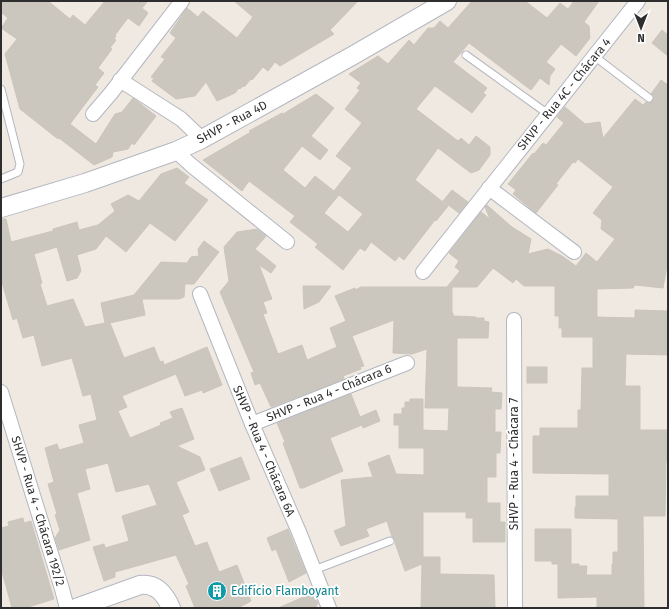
<svg xmlns="http://www.w3.org/2000/svg" width="669" height="609" font-family="'Fira Sans',sans-serif">
<style>
.building{fill:#cbc7bf;stroke:#cbc5ba}
.lines{fill:none;stroke-linecap:round;stroke-linejoin:round}
.service-casing{stroke:#b4b7c1;stroke-width:9}
.minor-casing{stroke:#b4b7c1;stroke-width:16}
.tertiary-casing{stroke:#b4b7c1;stroke-width:20}
.service{stroke:#fff;stroke-width:7}
.minor{stroke:#fff;stroke-width:14}
.tertiary{stroke:#fff;stroke-width:18}
.labels{text-anchor:middle;stroke-width:3.5;stroke-linejoin:round;paint-order:stroke}
.street-label{font-size:12px;fill:#2e2e2e;stroke:#fff}
.culture-label{font-size:12px;fill:#0d838f;stroke:#fff;text-anchor:start}
</style>
<rect width="100%" height="100%" fill="#efe9e1"/>
<g class="building">
<polygon points="1,1 48,1 70,19 73,15 85,25 105,1 148,1 142,8 148,13 139,26 128,18 115,35 116,36 114,39 116,40 110,48 112,49 98,68 104,73 95,85 98,87 70,124 96,144 115,114 122,112 133,98 156,116 134,145 132,143 128,149 113,152 112,157 94,165 59,138 58,139 20,109 5,54 17,39 1,28 8,18 1,12"/>
<polygon points="234,1 358,1 330,30 334,34 280,66 275,62 268,71 263,67 252,80 251,79 244,87 243,86 240,89 239,88 235,93 217,101 206,82 195,96 176,99 152,81 154,78 151,77 165,59 161,57 176,38 170,33 187,8 198,17 203,11 237,38 253,17"/>
<polygon points="472,1 525,1 547,18 560,3 568,9 574,1 599,1 584,22 589,26 590,38 576,56 561,44 546,62 555,69 550,76 549,85 540,78 531,90 469,43 453,62 487,88 483,93 486,95 472,113 435,86 416,109 458,141 461,138 469,145 476,136 490,147 490,155 479,170 471,173 438,148 415,180 448,206 436,221 435,220 404,260 399,256 395,261 371,242 365,251 360,248 343,270 315,247 318,244 290,222 295,216 249,181 242,191 203,160 251,132 249,131 282,113 283,114 316,94 334,108 311,136 328,150 320,160 302,146 283,170 305,188 315,176 339,195 324,213 348,232 363,214 334,191 352,168 336,156 362,123 345,109 360,90 357,88 361,83 349,74 378,56 388,64 409,40 414,45 428,28 434,28 440,21 448,28"/>
<polygon points="662,30 668,35 668,56 652,43"/>
<polygon points="661,80 668,85 668,260 663,288 635,285 633,288 597,289 597,317 635,318 635,310 668,311 668,355 626,354 625,386 640,386 640,430 668,430 667,461 666,461 665,516 643,516 644,608 597,608 597,597 558,598 558,564 552,564 552,561 535,561 535,529 571,529 571,564 579,564 579,566 587,566 586,575 612,575 612,564 613,564 613,552 618,552 618,519 575,518 575,507 576,507 576,496 609,496 609,474 533,473 533,436 540,436 540,428 578,428 578,410 581,410 582,368 593,368 593,337 562,337 562,328 559,328 559,316 555,316 555,286 524,286 516,279 513,283 493,268 477,287 447,287 460,271 455,267 459,261 449,253 481,212 490,219 485,207 487,205 512,227 531,239 528,254 548,249 562,256 576,266 586,253 597,262 615,239 601,229 602,220 593,213 613,187 578,159 575,163 573,162 556,184 558,185 536,213 513,194 516,190 508,184 533,153 534,154 543,143 546,145 564,123 557,117 565,107 585,124 600,122 603,138 635,99 643,105 646,102 649,103 653,101 654,96 651,94"/>
<polygon points="177,168 189,177 184,183 208,200 175,241 150,223 126,252 106,236 96,249 77,255 81,271 77,278 67,281 57,247 34,254 42,283 40,284 47,306 73,299 85,327 105,323 101,303 134,295 161,262 187,263 191,257 199,256 198,249 204,241 219,252 194,284 185,284 184,297 179,299 142,299 145,315 110,323 124,358 154,347 160,362 163,361 164,365 207,347 222,385 203,393 202,390 185,396 176,374 122,396 127,407 118,411 130,438 161,425 160,423 173,418 170,412 182,408 194,439 177,446 200,457 205,470 176,482 189,512 182,515 195,546 207,542 219,572 237,565 251,601 238,608 195,608 186,586 189,584 176,555 115,572 115,577 104,581 93,547 104,544 105,548 129,541 122,516 157,505 149,484 116,492 108,463 85,469 90,489 77,493 90,540 59,550 55,538 60,530 55,515 57,514 48,484 54,482 45,448 57,444 59,450 84,443 79,425 97,420 91,394 83,396 72,358 42,366 34,335 23,338 17,318 13,320 1,279 1,219 6,219 11,242 53,231 53,229 77,222 79,230 98,225 115,211 111,204 128,195 139,201 161,174"/>
<polygon points="452,190 468,202 459,213 443,201"/>
<polygon points="257,229 266,236 255,249 276,266 271,273 259,265 272,299 263,302 267,313 263,314 278,354 302,345 307,360 337,347 330,328 346,321 335,296 355,288 355,290 361,287 452,287 452,313 453,313 453,316 476,317 476,318 484,318 484,321 489,322 488,338 457,338 457,387 492,388 491,392 502,393 501,409 495,409 495,432 501,432 500,453 496,453 496,477 487,477 487,503 500,503 500,522 505,522 505,542 473,542 473,518 466,518 466,512 423,512 423,557 440,557 440,574 494,575 495,608 421,608 422,564 405,571 395,543 395,540 392,537 387,521 366,529 369,536 341,546 334,531 346,526 341,480 373,477 368,463 389,455 396,474 424,475 424,448 399,448 399,425 394,425 394,414 402,414 402,408 405,408 405,402 410,402 410,399 423,399 423,430 448,431 449,408 425,408 427,349 412,354 393,353 394,320 352,336 364,366 360,367 361,369 343,376 344,379 271,407 260,383 255,385 251,373 254,372 220,292 229,281 224,247 237,232"/>
<polygon points="303,286 331,286 319,302 304,309"/>
<rect x="527" y="367" width="20" height="16"/>
<polygon points="351,394 360,417 376,410 380,421 363,428 362,425 330,438 343,471 303,488 300,488 283,443 285,442 277,423"/>
<polygon points="241,457 250,479 219,491 210,469"/>
<polygon points="23,518 24,523 31,521 54,599 25,608 12,608 1,568 1,528 9,526 8,522"/>
<polygon points="288,529 306,573 289,582 276,549 272,551 267,538"/>
<polygon points="313,593 318,604 316,605 317,608 278,608"/>
</g>
<g class="lines">
<g class="service-casing">
<g id="service">
<polyline points="466,55 548,114"/>
<polyline points="594,56 649,98"/>
<polyline points="1,89 20,164 18,172 1,179"/>
<polyline points="314,570 390,541"/>
</g>
</g>
<g class="minor-casing">
<g id="minor">
<polyline points="120,80 181,119 202,139"/>
<polyline points="93,114 111,93 182,1"/>
<polyline points="176,151 191,165 287,242"/>
<polyline points="489,188 574,252"/>
<polyline points="423,272 638,1"/>
<polyline points="200,294 252,424 299,532 329,608"/>
<polyline points="514,320 515,608"/>
<polyline points="1,392 62,589 67,608"/>
<polyline points="252,424 407,363"/>
</g>
</g>
<g class="tertiary-casing">
<g id="tertiary">
<polyline points="1,208 85,183 176,151 202,139 352,56 447,1"/>
<path d="M76,608l64,-23c16,-2 25,9 31,23"/>
</g>
</g>
<use href="#service" class="service"/>
<use href="#minor" class="minor"/>
<use href="#tertiary" class="tertiary"/>
</g>
<defs>
<g id="building-disc" transform="scale(1)"><circle r="9.5" fill="#0f9aa8" stroke="#fff"/><path d="M-4-6H4V6H1V3H-1V6H-4ZM-2.5-4.3h1.7v1.8h-1.7ZM.8-4.3h1.7v1.8H.8ZM-2.5-1h1.7V.8h-1.7ZM.8-1h1.7V.8H.8Z" fill="#fff"/></g>
</defs>
<g fill-rule="evenodd">
<use href="#building-disc" x="217" y="591"/>
</g>
<g class="labels">
<g class="street-label">
<text transform="translate(564 94) rotate(-51)" y="4">SHVP - Rua 4C - Chácara 4</text>
<text transform="translate(232 122) rotate(-28)" y="4">SHVP - Rua 4D</text>
<text transform="translate(329 393) rotate(-22)" y="4">SHVP - Rua 4 - Chácara 6</text>
<text transform="translate(264 451) rotate(67)" y="4">SHVP - Rua 4 - Chácara 6A</text>
<text transform="translate(514 464) rotate(-90)" y="4">SHVP - Rua 4 - Chácara 7</text>
<text transform="translate(38 511) rotate(73)" y="4">SHVP - Rua 4 - Chácara 192/2</text>
</g>
<g class="culture-label">
<text x="231" y="595">Edifício Flamboyant</text>
</g>
</g>
<rect width="669" height="609" fill="none" stroke="#2e2e2e" stroke-width="4"/>
<g transform="translate(641 28) rotate(180)" stroke="#ffffff" stroke-width="3" paint-order="stroke">
<path d="M0-3L7 15L0 10L-7 15Z" fill="#2e2e2e"/>
<text y="-6" font-size="11" font-weight="bold" text-anchor="middle" fill="#2e2e2e">N</text>
</g>
</svg>
